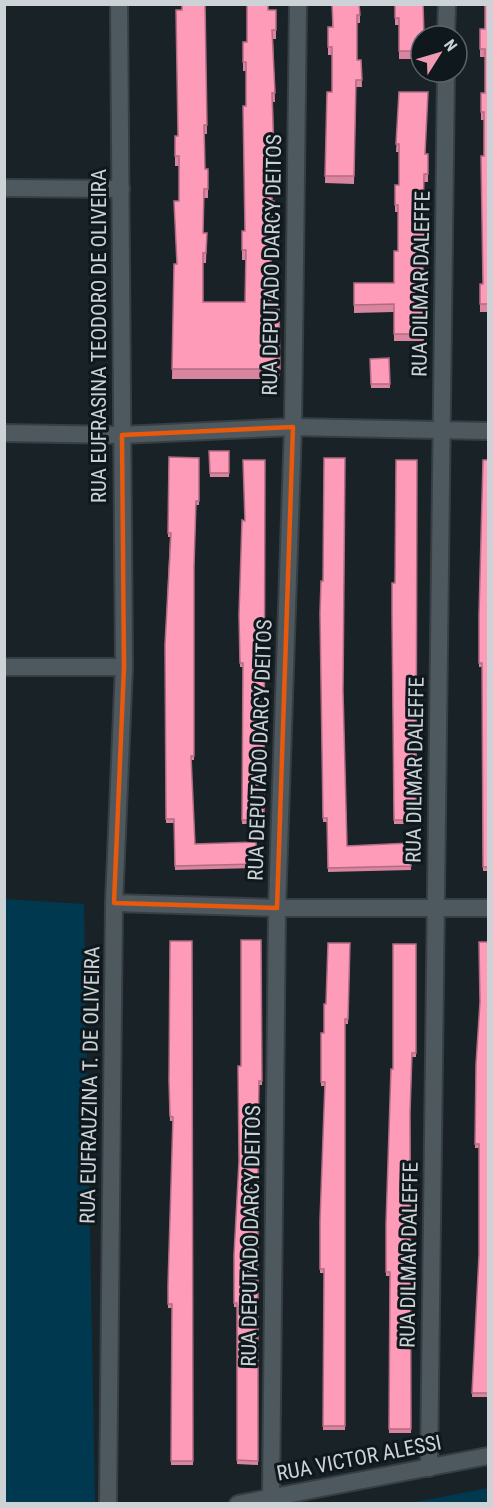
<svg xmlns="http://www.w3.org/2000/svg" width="493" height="1508" font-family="'Roboto Condensed',sans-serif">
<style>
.green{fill:#00394f}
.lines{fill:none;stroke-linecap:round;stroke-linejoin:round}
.minor-casing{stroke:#383f43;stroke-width:20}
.minor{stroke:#4e595f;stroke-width:16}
.wall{fill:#da859f}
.building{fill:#fe9bb9;stroke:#b26c82;stroke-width:1.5}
.marked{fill:none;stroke:#e8590c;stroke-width:4.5;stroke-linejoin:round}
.labels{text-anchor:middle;stroke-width:6;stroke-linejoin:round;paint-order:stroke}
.street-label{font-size:21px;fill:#ccd2d6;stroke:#0f191d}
</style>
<rect width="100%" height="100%" fill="#182227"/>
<g class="green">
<polygon points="4,899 84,904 95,1503 5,1503"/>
<polygon points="488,1488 488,1503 410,1503"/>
</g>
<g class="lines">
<g class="minor-casing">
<g id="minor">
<polyline points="446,36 447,4"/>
<polyline points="4,188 121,189"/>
<polyline points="4,433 122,435 293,427 488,431"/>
<polyline points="4,667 124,667"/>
<polyline points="114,903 277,908 488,908"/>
<polyline points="429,1468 446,72"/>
<polyline points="271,1497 277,908 293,427 298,4"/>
<polyline points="108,1504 114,903 124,667 119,4"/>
<polyline points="238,1504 488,1456"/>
</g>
</g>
<use href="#minor" class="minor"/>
</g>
<g class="wall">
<polygon points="205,4 207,134 204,134 205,169 208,169 208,198 204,198 203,233 207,233 206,263 203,263 203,302 245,302 246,260 242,260 242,231 245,231 246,106 246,71 243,71 243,42 247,42 268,10 276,10 276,39 273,39 275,102 273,102 274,167 272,167 272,201 274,201 274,230 271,230 271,264 275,302 279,302 280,379 172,379 174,264 177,264 179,201 179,166 175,166 175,136 178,136 182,10"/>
<polygon points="332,4 360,15 360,23 357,23 357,60 361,60 362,87 356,87 354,184 325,183 327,92 332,92 332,55 328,55 328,27 332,27"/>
<polygon points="395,4 421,36 421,59 399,59 399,25 395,25"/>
<polygon points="489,4 489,312 480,312 480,284 483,284 484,120 481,120 481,93 485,93 485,57 480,57 480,29 485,29"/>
<polygon points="399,92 426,154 428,154 428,182 424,182 423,218 427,218 427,245 423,245 423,282 427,282 426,309 423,309 424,341 394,341 394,312 354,313 354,283 394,283 398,251 398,212 395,212 395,185 399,185 399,152 396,152"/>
<polygon points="389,358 390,388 371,388 370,359"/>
<polygon points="209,451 229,451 229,477 210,477"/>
<polygon points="169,457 199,458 199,505 196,505 194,569 194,760 191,760 195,844 256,842 257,868 175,870 174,823 166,823 165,645 170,537 168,537"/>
<polygon points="265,460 264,824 242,824 243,667 240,667 239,615"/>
<polygon points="417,460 416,824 394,824 392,615 395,583"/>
<polygon points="489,460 489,871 483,871 482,667 479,667 479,615"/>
<polygon points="320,613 343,692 347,846 410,843 411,870 328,872 327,822 323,822"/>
<polygon points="261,940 262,1085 259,1085 258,1146 258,1465 237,1464 237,1307 234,1307 234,1255 239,1162 241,1066"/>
<polygon points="192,941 193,1465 171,1465 172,1308 168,1308 168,1285 173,1121 170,1121 169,1085"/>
<polygon points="489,942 489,1397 472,1397 479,1255 479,1148 475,1148 476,1064"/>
<polygon points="350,943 348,1024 345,1024 345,1430 323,1430 324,1273 320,1273 320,1220 325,1086 321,1086 321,1033 324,1033 326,1004"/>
<polygon points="416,944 416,1057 412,1057 410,1115 411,1433 389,1433 390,1276 386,1276 386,1224 393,1069"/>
</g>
<g class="building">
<polygon points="182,4 205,4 207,125 204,125 205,169 208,169 208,189 204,189 203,233 207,233 206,253 203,253 203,302 245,302 246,250 242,250 242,231 245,231 243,106 246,106 246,62 243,62 243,42 247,42 247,4 268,4 268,10 276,10 276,30 272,30 275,93 272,93 274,157 272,157 272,201 274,201 274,220 271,220 271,264 274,264 275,302 279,302 280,369 172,369 174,264 177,264 174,201 179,201 179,156 175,156 175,136 178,136 176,10 182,10"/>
<polygon points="332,4 359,4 360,15 357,15 357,60 361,60 362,80 356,80 354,176 325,176 327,92 332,92 332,47 328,47 328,27 333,27"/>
<polygon points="395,4 423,4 424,36 421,36 421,51 399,51 399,18 395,18"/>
<polygon points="485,4 489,4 489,304 480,304 480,284 483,284 481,156 484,156 484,112 481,112 481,93 485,93 485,49 480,49 480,29 485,29"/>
<polygon points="399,92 428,92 425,154 428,154 428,174 424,174 423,218 427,218 427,237 423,237 423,282 427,282 426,302 423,302 424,334 394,334 394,304 354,305 354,283 394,283 394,251 398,251 398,205 395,205 395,185 399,185 399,144 396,144"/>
<polygon points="389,358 390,384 371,384 370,359"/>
<polygon points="209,451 229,451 229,473 210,473"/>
<polygon points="169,457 199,458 199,501 196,501 194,566 194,756 191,756 195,844 256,842 257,864 175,866 174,819 166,819 165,645 171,533 168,533"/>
<polygon points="324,458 345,458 343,691 347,846 410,843 411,866 328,868 327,818 323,818 320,613 321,581 323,581"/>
<polygon points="243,460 265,460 264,820 242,820 243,663 240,663 239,615 242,520 245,521"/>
<polygon points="396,460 417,460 416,820 394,820 392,615 392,583 395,583"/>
<polygon points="483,460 489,460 489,867 483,867 482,663 479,663 479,615"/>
<polygon points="241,940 261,940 262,1081 259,1081 258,1143 258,1461 237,1460 237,1303 234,1303 234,1255 239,1161 238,1066 241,1066"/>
<polygon points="170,941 192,941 193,1461 171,1461 172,1304 168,1304 168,1285 173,1117 170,1116 169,1081"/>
<polygon points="479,942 489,942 489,1393 472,1393 479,1255 479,1144 475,1144 476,1064 480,1002"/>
<polygon points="328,943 350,943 348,1019 345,1019 345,1426 323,1426 324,1269 320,1269 320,1220 325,1082 321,1082 321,1033 324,1033 324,1004 326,1004"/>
<polygon points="393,944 416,944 416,1053 412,1053 410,1112 411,1429 389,1429 390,1272 386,1272 386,1224 391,1069 393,1069"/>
</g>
<path class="marked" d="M293,427l-16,481 -163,-5 10,-236 -2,-232z"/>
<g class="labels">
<g class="street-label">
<text transform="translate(272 265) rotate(-89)" y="7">RUA DEPUTADO DARCY DEITOS</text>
<text transform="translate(421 284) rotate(-89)" y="7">RUA DILMAR DALEFFE</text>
<text transform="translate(99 336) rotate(-90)" y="7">RUA EUFRASINA TEODORO DE OLIVEIRA</text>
<text transform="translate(260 750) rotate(-88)" y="7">RUA DEPUTADO DARCY DEITOS</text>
<text transform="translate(415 770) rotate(-89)" y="7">RUA DILMAR DALEFFE</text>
<text transform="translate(90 1085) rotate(-89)" y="7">RUA EUFRAUZINA T. DE OLIVEIRA</text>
<text transform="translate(251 1236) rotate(-89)" y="7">RUA DEPUTADO DARCY DEITOS</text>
<text transform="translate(409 1255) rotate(-89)" y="7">RUA DILMAR DALEFFE</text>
<text transform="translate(359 1458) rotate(-11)" y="7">RUA VICTOR ALESSI</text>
</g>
</g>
<rect width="493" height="1508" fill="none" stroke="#ccd2d6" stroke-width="12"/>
<g transform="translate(439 54) rotate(53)"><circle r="28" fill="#0f191d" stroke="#5b6367" stroke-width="1.5"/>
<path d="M0-4.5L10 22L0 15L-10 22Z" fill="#f19ab4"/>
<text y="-9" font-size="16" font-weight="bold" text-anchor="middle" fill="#ccd2d6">N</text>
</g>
</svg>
